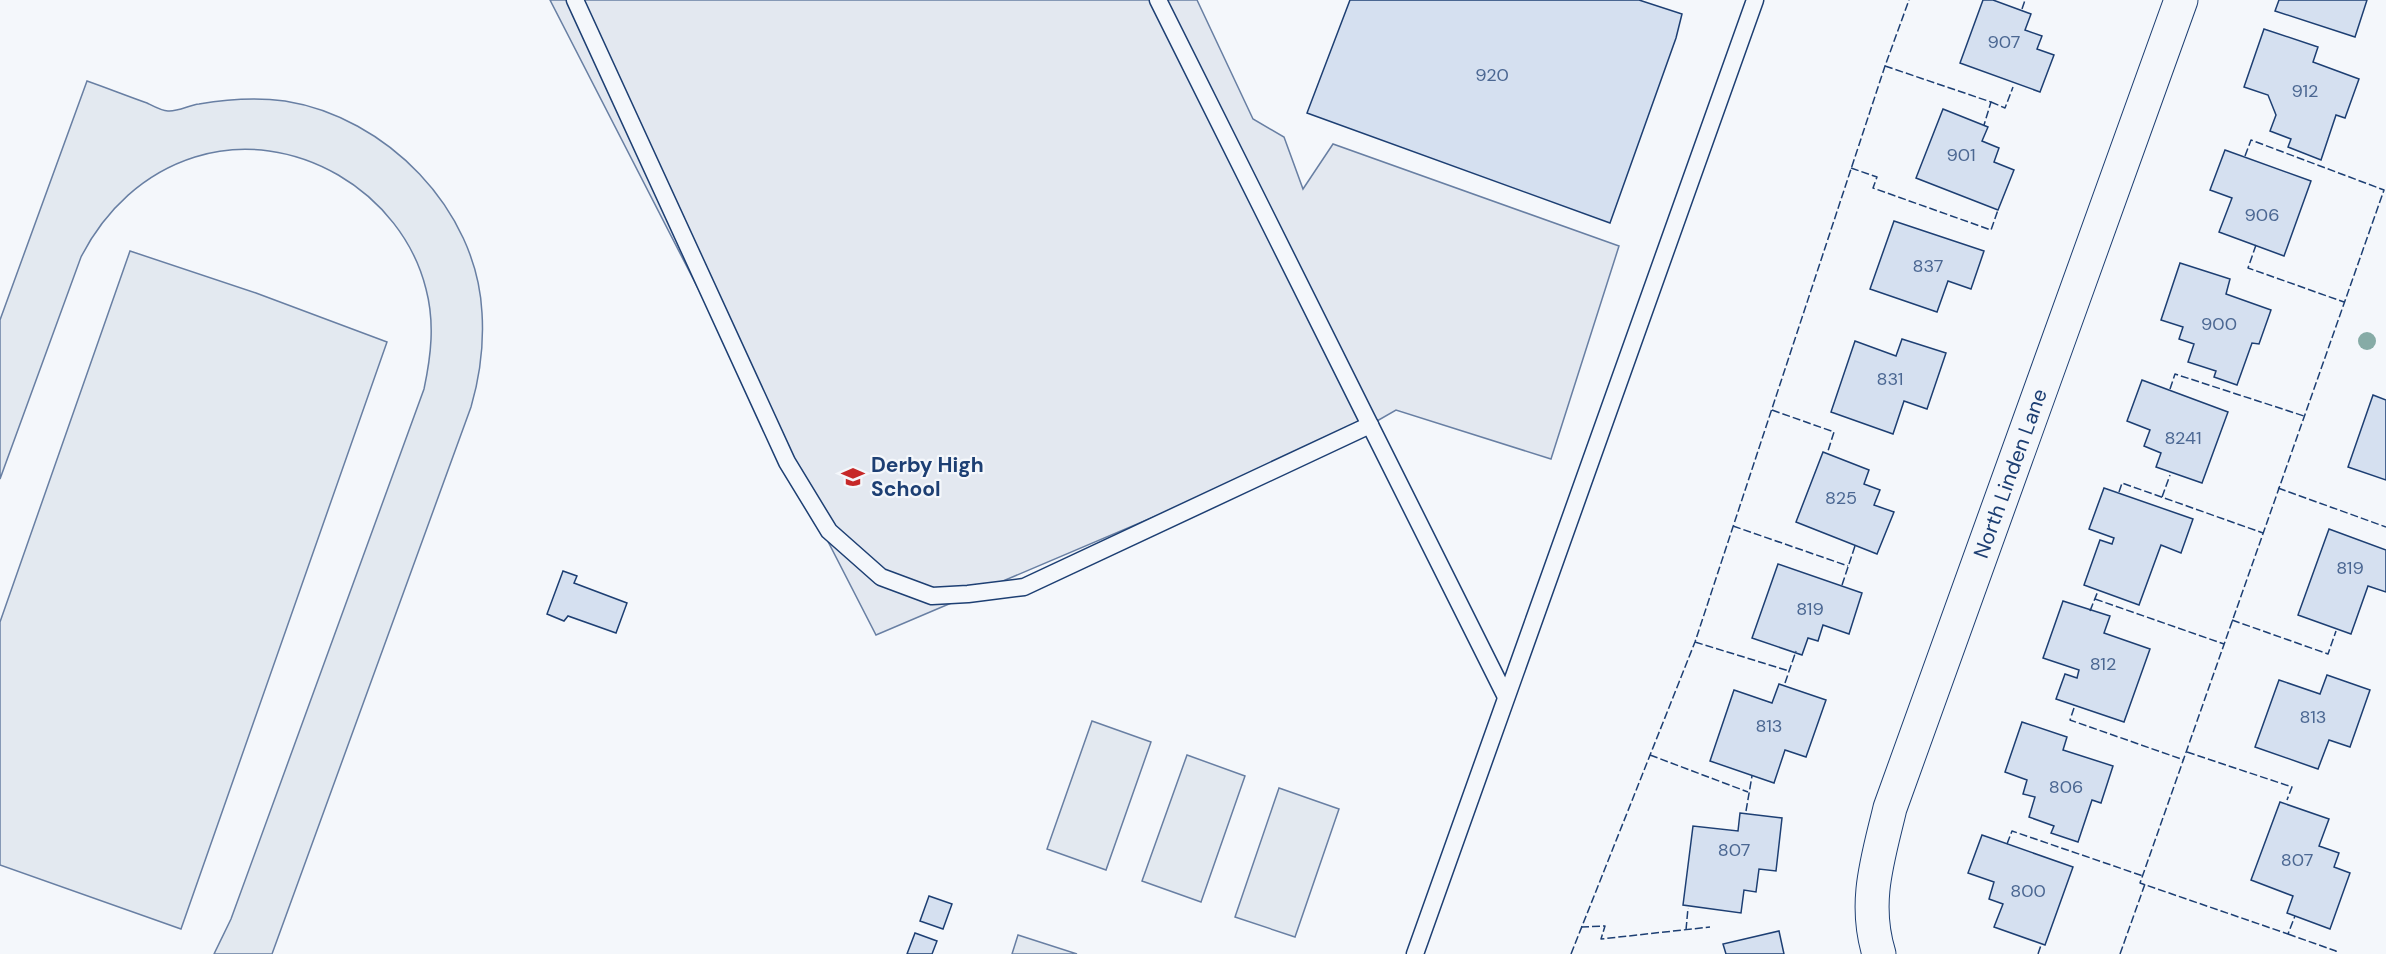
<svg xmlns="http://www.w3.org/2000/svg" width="2386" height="954" font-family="'DM Sans',sans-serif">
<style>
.green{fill:#e3e9f0;stroke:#687fa3;stroke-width:1.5}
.parking{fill:#e3e8f0;stroke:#687fa3;stroke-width:1.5}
.building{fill:#d5e0f0;stroke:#1d3f73;stroke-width:1.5}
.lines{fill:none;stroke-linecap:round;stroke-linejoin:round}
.service-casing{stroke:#1d3f73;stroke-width:19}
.minor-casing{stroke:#1d3f73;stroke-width:35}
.service{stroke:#f4f7fb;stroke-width:16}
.minor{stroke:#f4f7fb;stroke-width:33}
.fence{stroke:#1d3f73;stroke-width:1.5;stroke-dasharray:8 3;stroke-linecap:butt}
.tree{fill:#86aba6}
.labels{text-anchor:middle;stroke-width:4.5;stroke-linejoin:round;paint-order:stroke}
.number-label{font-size:18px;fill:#4b6792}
.poi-label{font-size:21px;font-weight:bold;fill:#1d3f73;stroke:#f4f7fb;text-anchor:start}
.street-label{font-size:21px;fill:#1d3f73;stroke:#f4f7fb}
</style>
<rect width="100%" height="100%" fill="#f4f7fb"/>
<g class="green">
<path d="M87,81c20,7 40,15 60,22 6,3 15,8 21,8 9,1 22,-6 31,-7 29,-5 57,-7 86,-3 101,16 192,108 197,212 2,32 -2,63 -11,94l-199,547h-58l17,-35 193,-530c7,-33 11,-66 2,-100 -24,-97 -133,-163 -231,-132 -51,16 -90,53 -114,100l-81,222v-159z"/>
<polygon points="130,251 256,293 387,342 181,929 0,865 0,622"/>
<polygon points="1092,721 1151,742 1106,870 1047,849"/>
<polygon points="1187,755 1245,776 1201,902 1142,881"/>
<polygon points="1279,788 1339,809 1295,937 1235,917"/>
<polygon points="1018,935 1077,954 1012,954"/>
</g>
<polygon class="parking" points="550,0 1197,0 1253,119 1284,137 1303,189 1333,144 1619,246 1551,459 1396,410 1370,425 876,635"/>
<g class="building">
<polygon points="1350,0 1639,0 1682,14 1676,38 1610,223 1307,113"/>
<polygon points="1983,0 1993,0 2031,14 2025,30 2042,36 2037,49 2054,55 2040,92 1960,63"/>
<polygon points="2279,0 2367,0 2355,37 2275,11"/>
<polygon points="2264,29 2318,47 2313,62 2359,79 2345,118 2336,115 2321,160 2288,147 2291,139 2270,131 2276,115 2268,95 2244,87"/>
<polygon points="1943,109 1988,127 1982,141 1999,148 1994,162 2014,170 1998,210 1916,178"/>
<polygon points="2225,150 2311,181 2284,256 2219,232 2232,198 2210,190"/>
<polygon points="1894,221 1984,251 1971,289 1948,281 1937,312 1870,289"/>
<polygon points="2180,263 2230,279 2226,294 2271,310 2259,344 2252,343 2237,385 2214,377 2216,371 2188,362 2194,344 2179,339 2183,327 2161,320"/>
<polygon points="1902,339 1946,353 1927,409 1904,401 1893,434 1831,412 1855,341 1896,356"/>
<polygon points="2142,380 2228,412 2202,483 2156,467 2161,453 2144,446 2150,430 2127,421"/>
<polygon points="2373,395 2386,400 2386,480 2348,467"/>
<polygon points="1823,452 1869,470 1864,484 1880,490 1874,505 1894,512 1877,554 1796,522"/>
<polygon points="2104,488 2193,519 2181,553 2161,545 2139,605 2084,585 2100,540 2112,544 2114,538 2089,529"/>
<polygon points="2329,529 2386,550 2386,592 2368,586 2351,634 2298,615"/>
<polygon points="1778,564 1862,593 1849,634 1823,625 1818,641 1808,638 1802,655 1752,638"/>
<polygon points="563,571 577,576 574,583 627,603 616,633 568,616 564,621 547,614"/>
<polygon points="2063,601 2110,616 2104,633 2150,649 2124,722 2056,699 2065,674 2077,678 2079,670 2043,658"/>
<polygon points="2327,675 2370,690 2350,747 2329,740 2318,769 2255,747 2279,680 2320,694"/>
<polygon points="1779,684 1826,700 1806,757 1785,750 1774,783 1710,761 1734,690 1772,703"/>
<polygon points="2022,722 2067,737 2063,750 2113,766 2101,803 2092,800 2078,842 2051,833 2054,826 2029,817 2035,797 2023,794 2027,780 2005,772"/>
<polygon points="2280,802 2329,819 2319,846 2339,853 2334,867 2350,873 2330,929 2287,913 2293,896 2251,880"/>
<polygon points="1740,813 1782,818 1776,871 1759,869 1756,892 1744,890 1741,913 1683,905 1693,826 1738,831"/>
<polygon points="1982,835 2073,867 2045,945 1994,927 2003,904 1989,899 1994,882 1968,873"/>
<polygon points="929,896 952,904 943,929 920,921"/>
<polygon points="1779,931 1784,954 1726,954 1723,944"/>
<polygon points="915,933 937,941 932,954 907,954"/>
</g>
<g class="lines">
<g class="service-casing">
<g id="service">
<polyline points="575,0 787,462 829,531 881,577 932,596 968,594 1024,587 1370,425 1158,0"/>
<polyline points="1370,425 1506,697"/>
<polyline points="1415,954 1755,0"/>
</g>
</g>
<g class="minor-casing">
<g id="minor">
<path id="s1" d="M1879,954c-16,-52 -1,-95 11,-146l291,-808"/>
</g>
</g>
<use href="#service" class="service"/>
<use href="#minor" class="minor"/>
<g class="fence">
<polyline points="2022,9 2025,0"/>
<polyline points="1885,66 1991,102 1984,125"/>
<polyline points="1991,102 2005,108 2013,87"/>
<polyline points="2245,156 2251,140 2384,190 2140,883 2288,934 2295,916"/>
<polyline points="1851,168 1877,177 1873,188 1991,230 1998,210"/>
<polyline points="2256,245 2248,268 2344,302"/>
<polyline points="2170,389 2175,374 2304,416"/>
<polyline points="1772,410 1834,432 1828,451"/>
<polyline points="2278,488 2386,527"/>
<polyline points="2119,492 2122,483 2263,533"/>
<polyline points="2162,497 2170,475"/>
<polyline points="1733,526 1848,566"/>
<polyline points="1842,585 1855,546"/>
<polyline points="2095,599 2224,644"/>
<polyline points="2090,611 2098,591"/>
<polyline points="2232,620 2328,654 2336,631"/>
<polyline points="1695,642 1789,671"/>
<polyline points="1785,683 1796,651"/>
<polyline points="2074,708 2070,720 2184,760"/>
<polyline points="2187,752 2292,787 2287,800"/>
<polyline points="1650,755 1748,792"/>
<polyline points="1746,811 1752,776"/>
<polyline points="2007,844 2012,831 2143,876"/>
<polyline points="1581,927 1605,926 1601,939 1710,927"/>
<polyline points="1686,930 1688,908"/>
<polyline points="2288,934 2336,951 2336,954"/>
<polyline points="1571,954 1695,642 1885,66 1909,0"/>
<polyline points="2038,954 2041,945"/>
<polyline points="2120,954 2145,884"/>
</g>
</g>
<circle class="tree" cx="2367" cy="341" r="9"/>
<defs>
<g id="school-bare" transform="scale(1.8)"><path d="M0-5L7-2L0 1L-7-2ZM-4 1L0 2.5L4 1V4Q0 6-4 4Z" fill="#c62828" stroke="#f4f7fb" stroke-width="2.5" paint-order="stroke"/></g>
</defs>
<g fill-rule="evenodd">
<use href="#school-bare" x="853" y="477"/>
</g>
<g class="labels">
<g class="number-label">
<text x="2004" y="48">907</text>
<text x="1492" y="81">920</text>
<text x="2305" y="97">912</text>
<text x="1961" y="161">901</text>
<text x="2262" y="221">906</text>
<text x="1928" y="272">837</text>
<text x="2219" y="330">900</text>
<text x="1890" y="385">831</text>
<text x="2183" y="444">8241</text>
<text x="1841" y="504">825</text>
<text x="2350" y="574">819</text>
<text x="1810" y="615">819</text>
<text x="2103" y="670">812</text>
<text x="2313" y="723">813</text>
<text x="1769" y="732">813</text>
<text x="2066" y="793">806</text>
<text x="1734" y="856">807</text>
<text x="2297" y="866">807</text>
<text x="2028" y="897">800</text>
</g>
<g class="poi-label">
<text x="871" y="472">Derby High<tspan x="871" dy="24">School</tspan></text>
</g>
<g class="street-label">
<text dy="7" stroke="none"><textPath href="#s1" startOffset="504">North Linden Lane</textPath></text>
</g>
</g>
</svg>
